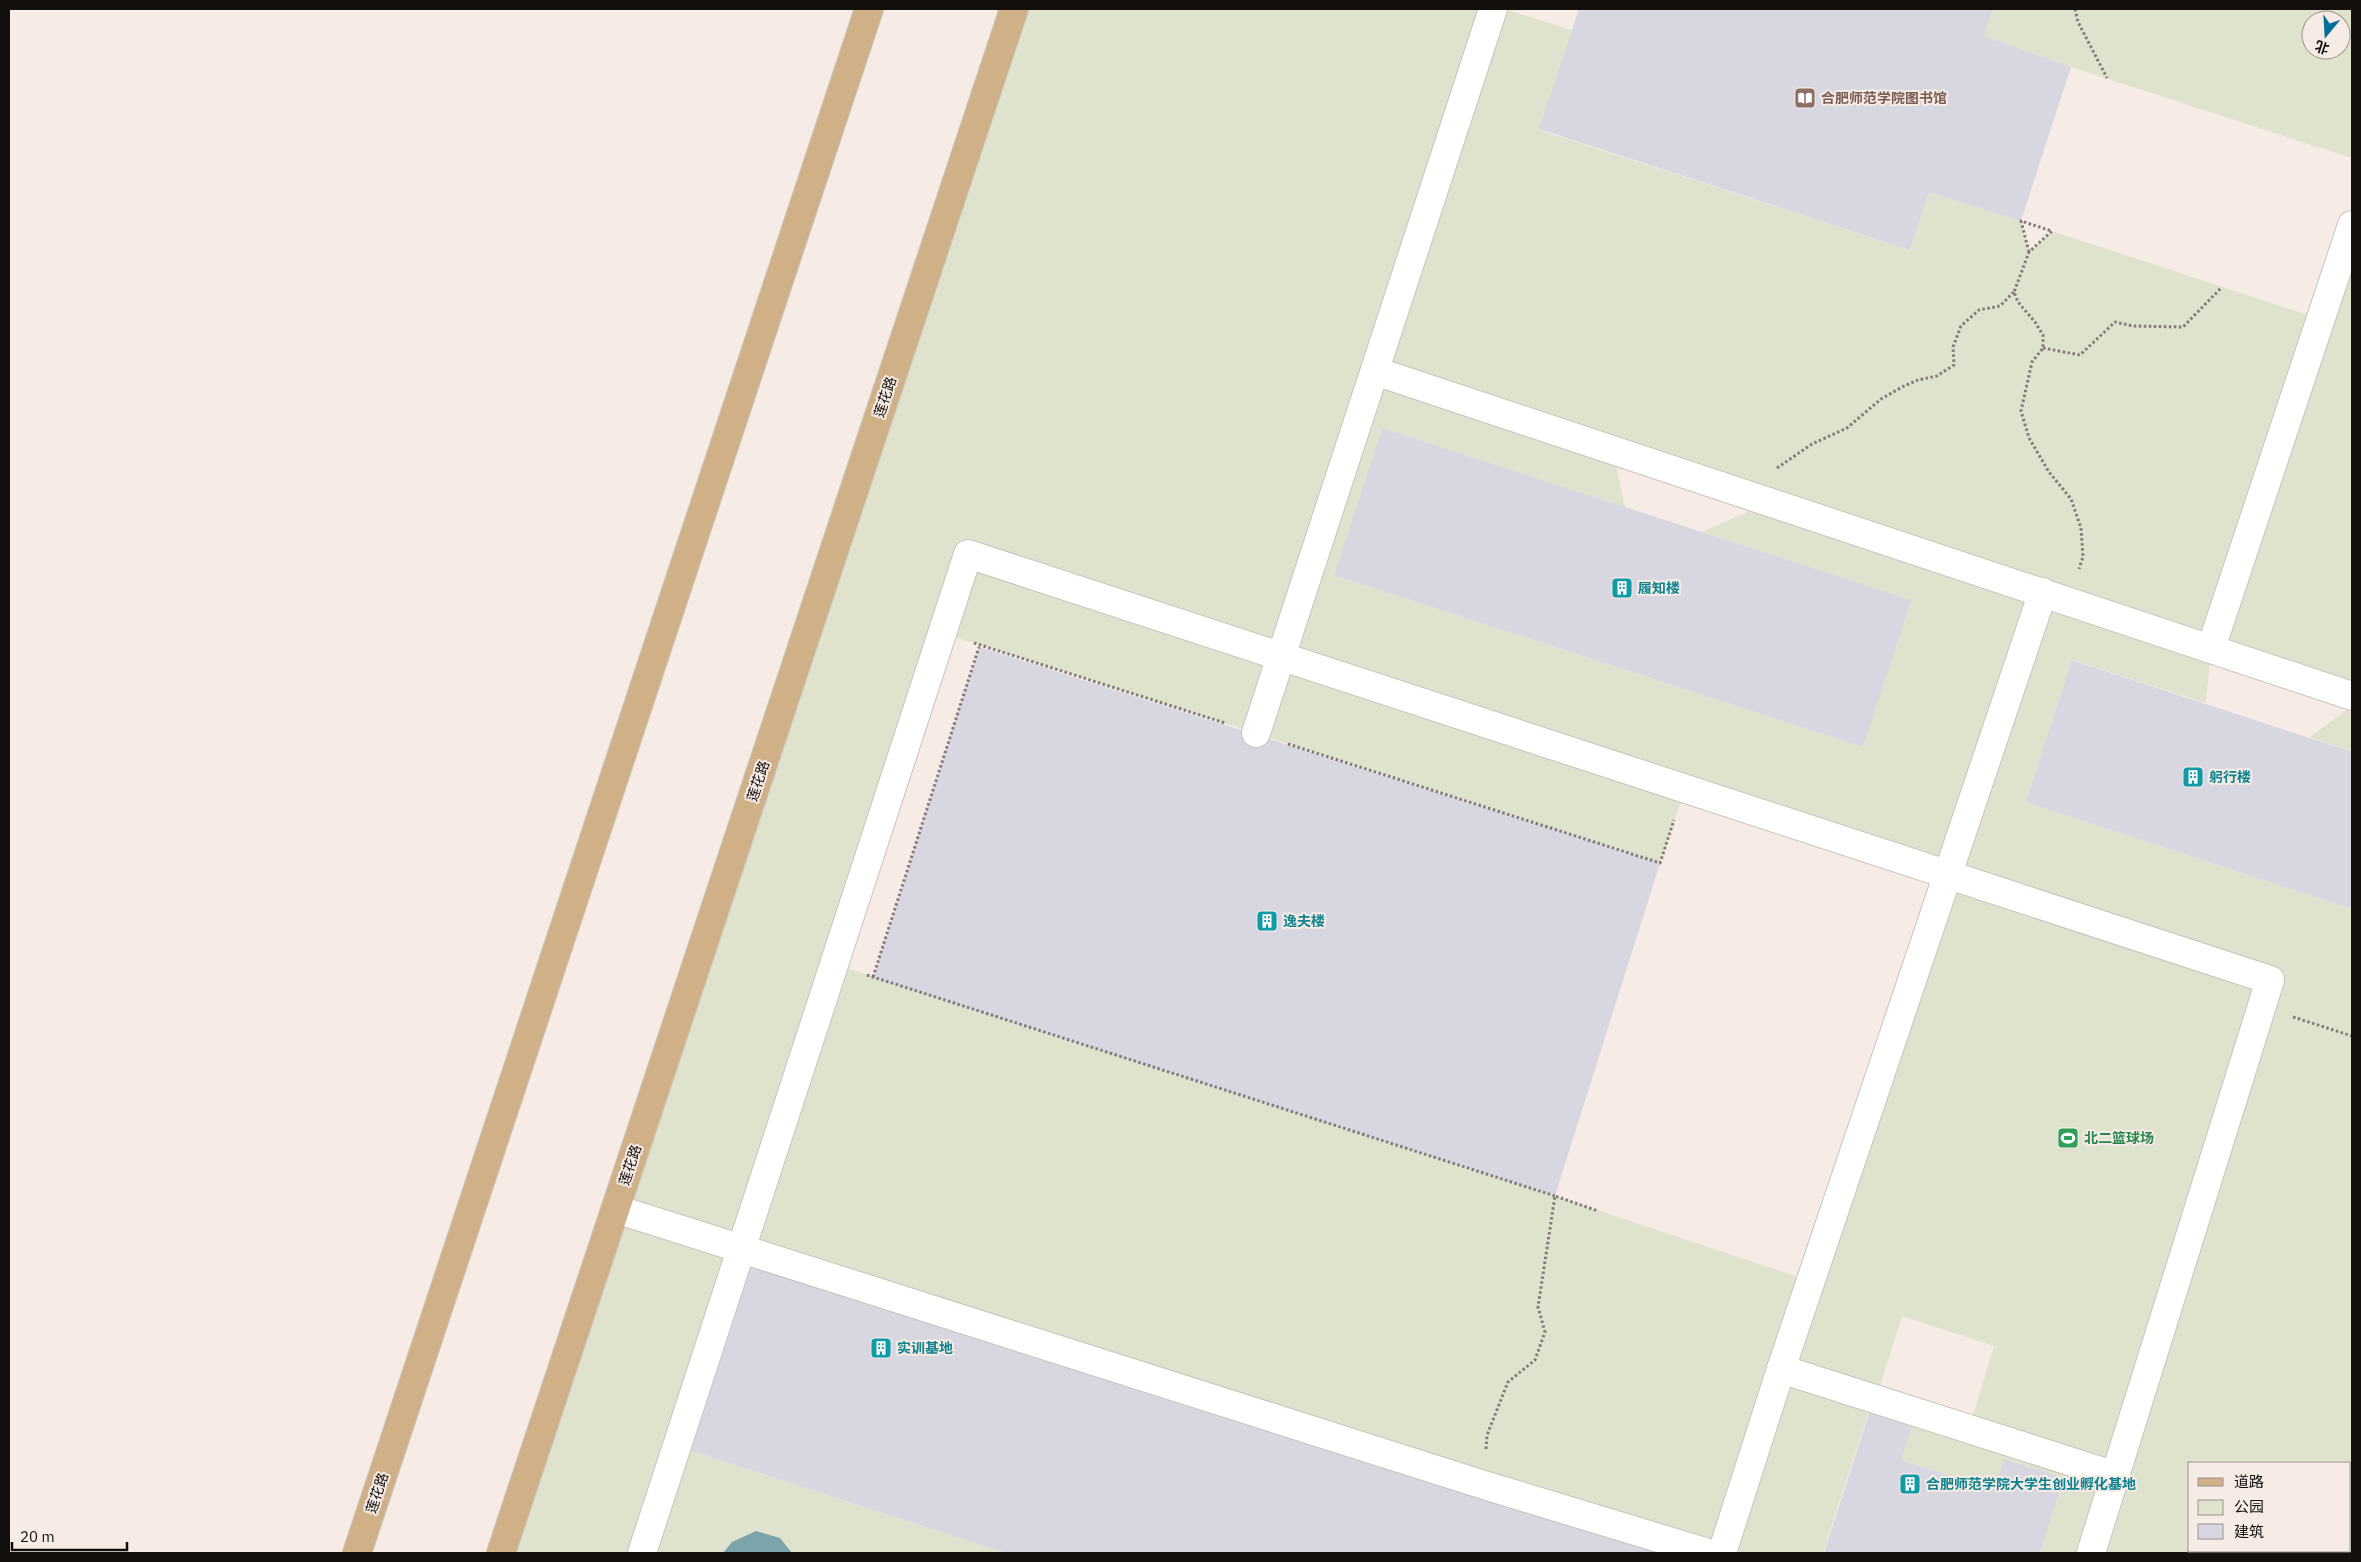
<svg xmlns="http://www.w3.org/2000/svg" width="2361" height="1562" font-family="'IBM Plex Sans','Noto Sans SC',sans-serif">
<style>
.green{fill:#dfe2cc;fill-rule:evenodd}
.water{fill:#7ca5ab}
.building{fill:#d8d6e1}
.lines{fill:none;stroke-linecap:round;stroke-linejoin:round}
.street-casing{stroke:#ccc2bc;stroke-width:30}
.primary-casing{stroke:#cbcaca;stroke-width:30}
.path{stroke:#827b77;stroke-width:3;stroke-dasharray:2.5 2.5;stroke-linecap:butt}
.street{stroke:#fff;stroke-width:28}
.primary{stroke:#d0b086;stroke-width:28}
.labels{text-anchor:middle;stroke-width:4;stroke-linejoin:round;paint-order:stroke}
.education-label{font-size:14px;font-weight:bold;fill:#785e54;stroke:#f6ebe5;text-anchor:start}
.street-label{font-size:14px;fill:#120f0d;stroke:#f6ebe5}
.culture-label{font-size:14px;font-weight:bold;fill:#0d838f;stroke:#f6ebe5;text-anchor:start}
.leisure-label{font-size:14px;font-weight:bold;fill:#27864d;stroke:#f6ebe5;text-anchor:start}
</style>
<rect width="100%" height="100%" fill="#f6ebe5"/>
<g class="green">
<path d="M1014,9h490l68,21 -33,100 371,120 19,-58 92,29 8,31 23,-21 268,88 32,-94v471l-141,-47 -5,54 -133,-43 -47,142 326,107v644h-312l24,-75 -60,-19 -10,31 -93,-30 12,-36 -44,-14 -46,143h-115l-1031,-107 329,107h-505zM1382,428l243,79 -12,-56 157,51 -68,30 208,68 -47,147 -529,-172zM943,633l717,230 25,-74 262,87 -137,405 -255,-85 -721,-232zM1902,1316l92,30 -25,83 -93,-30zM2190,1463h160v88h-160z"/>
<path d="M1993,9h359v149l-281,-91 -87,-31zM2311,20h30v30h-30z"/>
<polygon points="2352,706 2352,752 2310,737"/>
</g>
<polygon class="water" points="756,1531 780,1538 792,1553 723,1553 732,1542"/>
<g class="building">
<polygon points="1579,9 1993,9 1984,36 2071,67 2021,221 1929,192 1910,250 1539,129"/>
<polygon points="1382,428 1911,600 1863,747 1334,575"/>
<polygon points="979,647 1660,863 1555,1196 873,978"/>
<polygon points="2072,660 2352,752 2352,909 2026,802"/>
<polygon points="740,1249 1707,1553 1006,1553 677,1446"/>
<polygon points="1870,1410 1913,1424 1901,1460 1994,1490 2004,1459 2064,1478 2040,1553 1824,1553"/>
</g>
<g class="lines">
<g class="street-casing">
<g id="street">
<polyline points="1375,371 2352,696"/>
<polyline points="2211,648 2352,225"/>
<polyline points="1256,733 1493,9"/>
<polyline points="616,1209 1484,1485 1708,1553"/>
<polyline points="1781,1369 2116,1476"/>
<path d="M642,1553l326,-999c435,140 867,286 1302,426l-179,573"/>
<polyline points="1722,1553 1781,1369 2043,592"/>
</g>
</g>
<g class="primary-casing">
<g id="primary">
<polyline points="357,1553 869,9"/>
<polyline points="501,1553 1014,9"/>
</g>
</g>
<g class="path">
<polyline points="2075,9 2078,22 2107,78"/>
<polyline points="2029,252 2021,221 2052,231 2029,252 2014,292 2018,302 2035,322 2043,335 2043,348 2032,362 2021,411 2029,438 2049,472 2071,499 2081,528 2083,557 2079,569"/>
<polyline points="2043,348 2080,355 2115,322 2133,326 2183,327 2222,287"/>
<polyline points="1777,468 1812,444 1847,428 1881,399 1902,387 1918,380 1937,376 1954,365 1953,347 1961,326 1979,310 2000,306 2014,292"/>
<polyline points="974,643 1225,723"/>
<polyline points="1288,744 1660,863 1674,820"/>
<polyline points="867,975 1555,1196"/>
<polyline points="873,977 979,647"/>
<polyline points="2293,1017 2352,1036"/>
<polyline points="1486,1449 1487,1435 1508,1382 1535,1360 1545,1332 1538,1307 1555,1196 1598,1211"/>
</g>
<use href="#street" class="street"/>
<use href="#primary" class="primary"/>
</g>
<defs>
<g id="library-square" transform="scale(1.125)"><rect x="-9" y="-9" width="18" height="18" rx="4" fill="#8d6e63" stroke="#f6ebe5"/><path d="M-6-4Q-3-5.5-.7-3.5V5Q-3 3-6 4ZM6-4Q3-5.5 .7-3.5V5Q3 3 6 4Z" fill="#fff"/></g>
<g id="building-square" transform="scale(1.125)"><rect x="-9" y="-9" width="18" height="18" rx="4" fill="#0f9aa8" stroke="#f6ebe5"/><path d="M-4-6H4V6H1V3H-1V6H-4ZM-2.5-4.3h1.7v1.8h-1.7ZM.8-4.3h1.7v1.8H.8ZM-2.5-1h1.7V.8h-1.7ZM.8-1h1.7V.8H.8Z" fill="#fff"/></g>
<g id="stadium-square" transform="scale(1.125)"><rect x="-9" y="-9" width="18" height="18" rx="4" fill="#2e9e5b" stroke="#f6ebe5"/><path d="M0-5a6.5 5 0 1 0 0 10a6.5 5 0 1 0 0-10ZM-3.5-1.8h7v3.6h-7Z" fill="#fff"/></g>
</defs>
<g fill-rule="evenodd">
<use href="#library-square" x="1805" y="98"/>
<use href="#building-square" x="1622" y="588"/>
<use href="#building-square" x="2193" y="777"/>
<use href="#building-square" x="1267" y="921"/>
<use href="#stadium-square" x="2068" y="1138"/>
<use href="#building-square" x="881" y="1348"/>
<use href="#building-square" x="1910" y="1484"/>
</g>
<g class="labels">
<g class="education-label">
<text x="1821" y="103">合肥师范学院图书馆</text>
</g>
<g class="street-label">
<text transform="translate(885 397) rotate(-72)" y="5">莲花路</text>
<text transform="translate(758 781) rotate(-72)" y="5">莲花路</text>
<text transform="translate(630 1165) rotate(-72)" y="5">莲花路</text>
<text transform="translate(377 1493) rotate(-72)" y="5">莲花路</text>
</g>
<g class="culture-label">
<text x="1638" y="593">履知楼</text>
<text x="2209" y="782">躬行楼</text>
<text x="1283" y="926">逸夫楼</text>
<text x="897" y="1353">实训基地</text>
<text x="1926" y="1489">合肥师范学院大学生创业孵化基地</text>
</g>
<g class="leisure-label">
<text x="2084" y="1143">北二篮球场</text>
</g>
</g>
<rect width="2361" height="1562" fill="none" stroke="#120f0d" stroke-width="20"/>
<rect x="2188" y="1462" width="162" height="90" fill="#f6ebe5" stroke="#9b938f"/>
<rect x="2198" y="1478" width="25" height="8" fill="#d0b086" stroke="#9b938f"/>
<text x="2234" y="1487" font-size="15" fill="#120f0d">道路</text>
<rect x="2198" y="1500" width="25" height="15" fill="#dfe2cc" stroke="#9b938f"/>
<text x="2234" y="1512" font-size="15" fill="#120f0d">公园</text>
<rect x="2198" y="1524" width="25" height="15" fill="#d8d6e1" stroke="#9b938f"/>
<text x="2234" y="1537" font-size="15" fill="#120f0d">建筑</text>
<g transform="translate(2326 35) rotate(198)"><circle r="24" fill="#f6ebe5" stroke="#9b938f"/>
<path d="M0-4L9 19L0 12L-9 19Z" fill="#036e9a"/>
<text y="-8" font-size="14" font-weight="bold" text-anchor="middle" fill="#120f0d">北</text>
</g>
<path d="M12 1542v8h115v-8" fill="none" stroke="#120f0d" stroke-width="2.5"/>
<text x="20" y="1542" font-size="15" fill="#120f0d" stroke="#f6ebe5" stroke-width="4" paint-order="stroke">20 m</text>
</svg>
